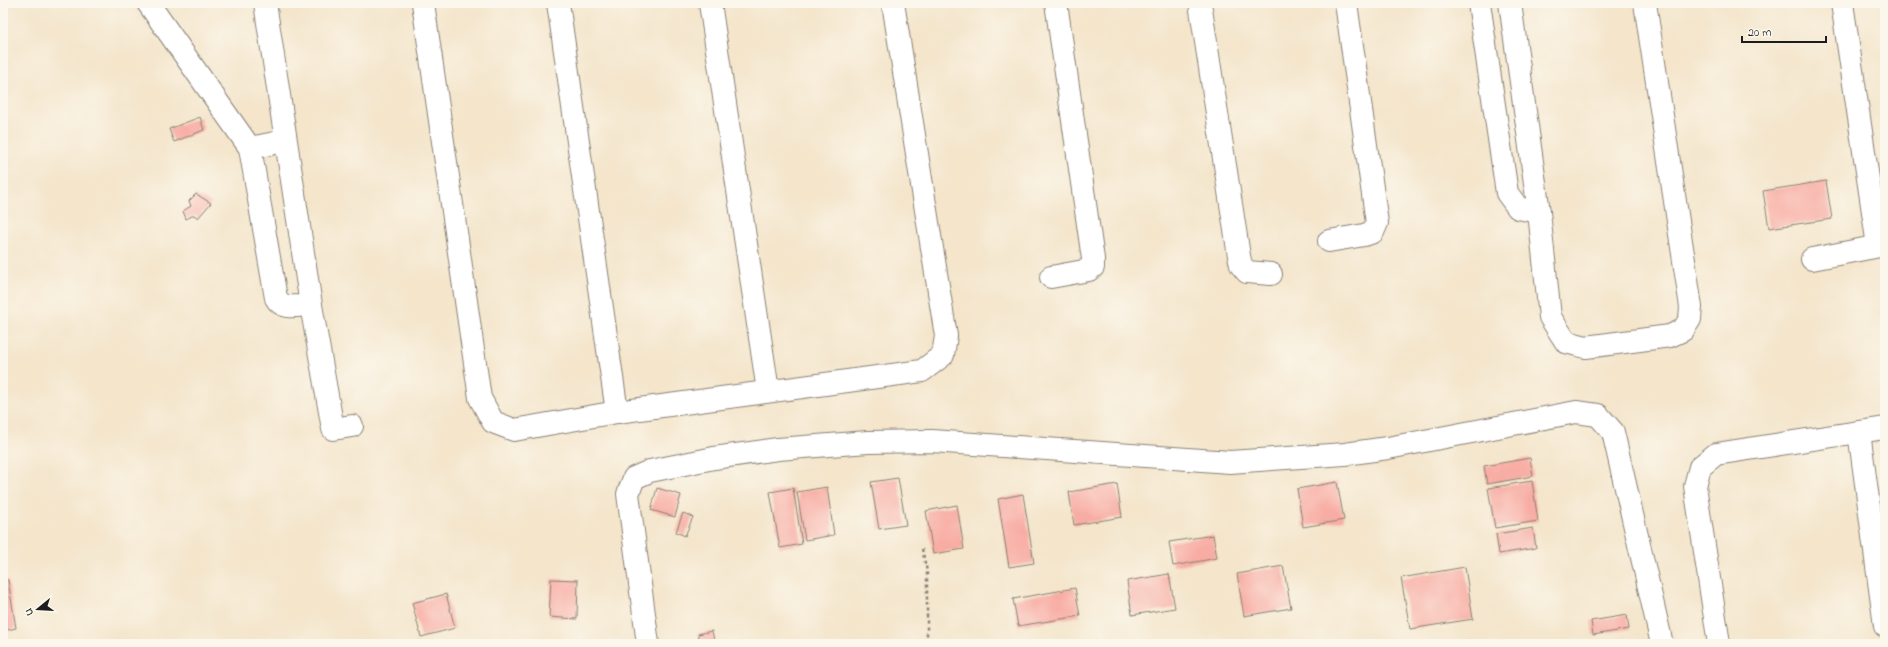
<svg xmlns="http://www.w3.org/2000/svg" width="1888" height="647" font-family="'Indie Flower',sans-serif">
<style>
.building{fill:#f8ada4}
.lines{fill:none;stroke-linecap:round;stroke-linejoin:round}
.minor-casing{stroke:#888074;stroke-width:24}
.path{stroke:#888074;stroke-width:2.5;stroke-dasharray:3 3;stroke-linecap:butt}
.minor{stroke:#fff;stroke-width:22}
</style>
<rect width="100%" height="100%" fill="#fbf7ec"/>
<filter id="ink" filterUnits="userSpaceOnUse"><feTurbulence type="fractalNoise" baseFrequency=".025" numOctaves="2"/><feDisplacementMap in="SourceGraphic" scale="8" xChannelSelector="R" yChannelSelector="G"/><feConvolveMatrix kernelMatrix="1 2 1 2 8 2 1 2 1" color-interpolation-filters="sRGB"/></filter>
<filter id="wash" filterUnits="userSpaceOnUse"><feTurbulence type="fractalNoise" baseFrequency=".012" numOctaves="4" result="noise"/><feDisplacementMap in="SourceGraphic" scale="16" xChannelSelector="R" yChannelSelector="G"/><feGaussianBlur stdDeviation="0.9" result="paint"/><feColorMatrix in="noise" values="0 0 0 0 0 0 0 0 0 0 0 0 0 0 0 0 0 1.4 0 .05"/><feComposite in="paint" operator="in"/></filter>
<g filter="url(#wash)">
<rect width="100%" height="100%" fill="#f4e5cb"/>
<g id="blocks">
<g class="building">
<polygon points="200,117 204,130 174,142 169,129"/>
<polygon points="1826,181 1832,219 1769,228 1763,191"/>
<polygon points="196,194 211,203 198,218 194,215 186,219 183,211 191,206 189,201"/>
<polygon points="1530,458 1533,476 1487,484 1484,466"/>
<polygon points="898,478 906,525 879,529 871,482"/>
<polygon points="1532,481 1538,521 1495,528 1488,488"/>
<polygon points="1337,482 1344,520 1303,527 1297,489"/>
<polygon points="1117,484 1122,517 1074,525 1069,492"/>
<polygon points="827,487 834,535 805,540 797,492"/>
<polygon points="657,488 681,495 675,517 651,510"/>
<polygon points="793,488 802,544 780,548 770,492"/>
<polygon points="1023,494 1034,563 1009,567 998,499"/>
<polygon points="957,505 964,549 933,554 926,511"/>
<polygon points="683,513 693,517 685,536 676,532"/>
<polygon points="1533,528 1536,548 1499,554 1496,534"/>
<polygon points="1213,535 1217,558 1173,566 1169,542"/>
<polygon points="1283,566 1291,608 1244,616 1237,574"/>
<polygon points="1465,567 1473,619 1410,629 1401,578"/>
<polygon points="1169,574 1175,608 1132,615 1127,581"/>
<polygon points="551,579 578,580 577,619 549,617"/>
<polygon points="3,580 8,580 16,628 3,631"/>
<polygon points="1075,588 1080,616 1018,626 1013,599"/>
<polygon points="446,594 455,628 421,637 412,603"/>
<polygon points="1627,615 1629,629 1593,635 1591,621"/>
<polygon points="712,631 715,644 700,644 698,634"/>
</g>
</g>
</g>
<g filter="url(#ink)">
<use href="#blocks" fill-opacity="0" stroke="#888074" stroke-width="1"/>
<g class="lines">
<g class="minor-casing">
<g id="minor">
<path d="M148,3l102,145 26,150c7,13 23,7 35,7l-46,-302"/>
<polyline points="423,3 480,398 493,422 514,430 617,412 922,371 943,355 946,336 893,3"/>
<polyline points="558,3 617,412"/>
<polyline points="710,3 768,391"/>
<polyline points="1200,3 1239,256 1241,265 1247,272 1271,274"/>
<polyline points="1479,3 1507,193 1518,208 1539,212"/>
<polyline points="1510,3 1539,212 1550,317 1566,342 1586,347 1670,336 1683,330 1690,319 1691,307 1645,3"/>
<polyline points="1842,3 1878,246"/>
<polyline points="250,148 285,141"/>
<polyline points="1329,241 1364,235 1373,232 1377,223 1346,3"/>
<polyline points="1812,259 1885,245"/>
<polyline points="1051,277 1089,270 1093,267 1093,259 1056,3"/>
<polyline points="311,305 333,429 352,426"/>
<polyline points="1859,432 1885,626"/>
<polyline points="648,644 628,494 634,478 650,471 714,458 778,449 868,442 932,441 1230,462 1345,454 1388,448 1576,412 1598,415 1613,432 1662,644"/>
<polyline points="1719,644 1695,486 1700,467 1716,454 1885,428"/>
</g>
</g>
<polyline class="path" points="922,549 927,571 927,644"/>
<use href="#minor" class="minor"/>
</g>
</g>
<rect width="1888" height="647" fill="none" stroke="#fbf7ec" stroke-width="16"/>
<g transform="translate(38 609) rotate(252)" stroke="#fbf7ec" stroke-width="3" paint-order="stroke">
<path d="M0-3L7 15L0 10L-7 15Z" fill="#1c1c1c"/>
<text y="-6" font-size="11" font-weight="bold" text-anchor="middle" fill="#1c1c1c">U</text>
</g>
<path d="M1742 36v6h84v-6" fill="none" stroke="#1c1c1c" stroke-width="2"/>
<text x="1748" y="36" font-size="12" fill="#1c1c1c" stroke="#fbf7ec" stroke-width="3" paint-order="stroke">20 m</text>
</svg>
